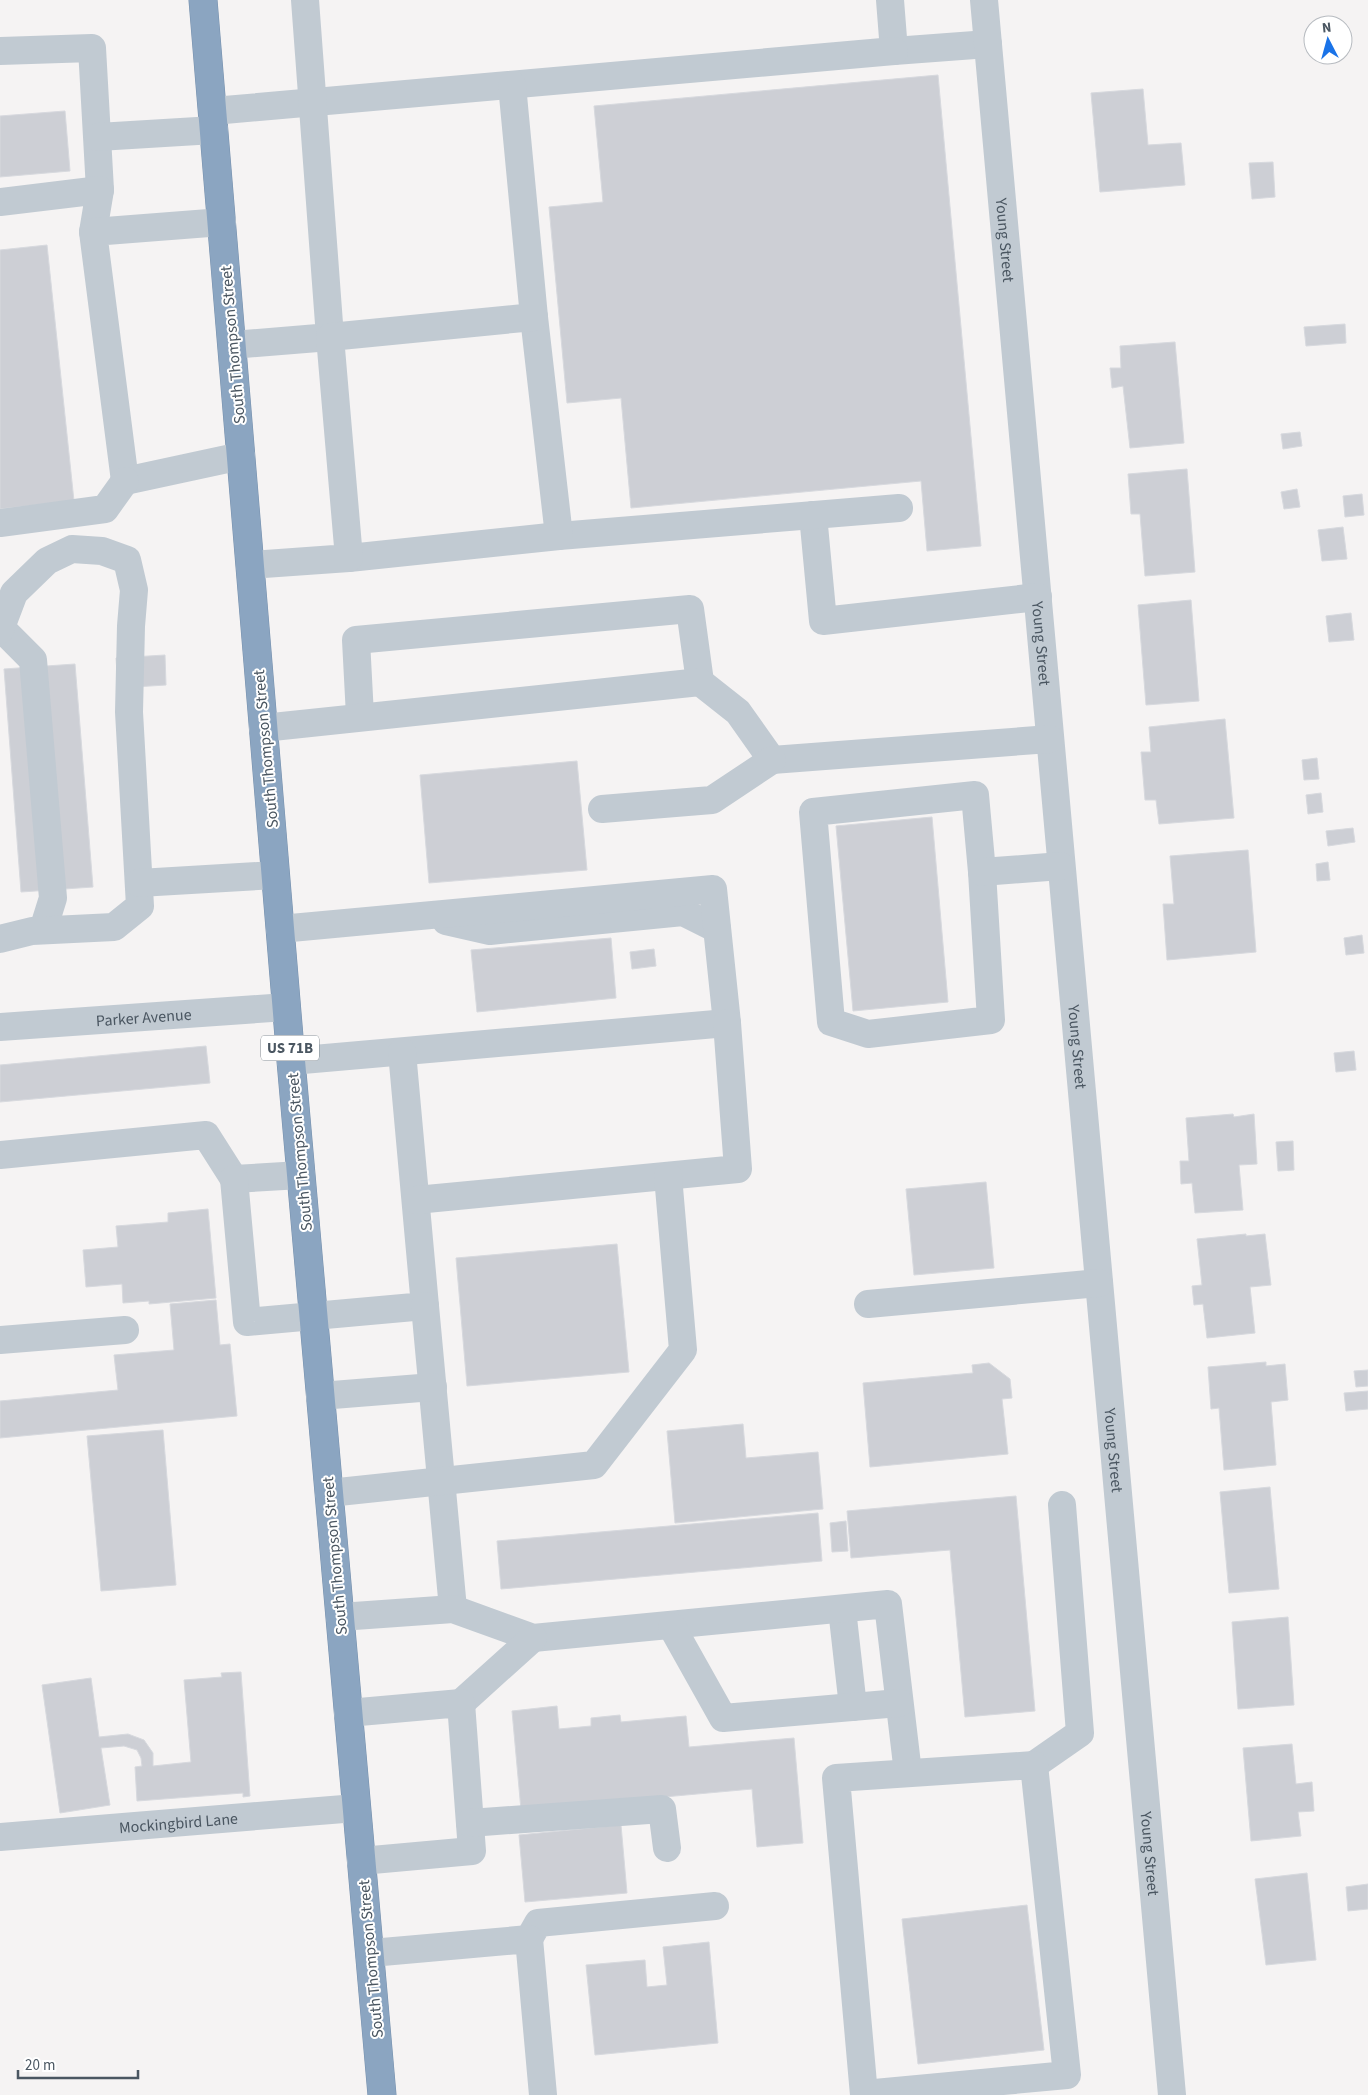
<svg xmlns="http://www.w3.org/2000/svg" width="1368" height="2095" font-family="'Source Sans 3',sans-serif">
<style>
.building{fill:#cdcfd5;stroke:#d7d9de}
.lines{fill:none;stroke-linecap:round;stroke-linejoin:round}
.highway-casing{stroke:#7690ad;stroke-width:29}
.minor{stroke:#c1cad2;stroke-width:28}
.highway{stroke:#8ba5c1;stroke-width:28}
.labels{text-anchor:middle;stroke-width:4;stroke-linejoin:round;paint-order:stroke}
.shield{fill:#fff;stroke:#808990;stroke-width:1}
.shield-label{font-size:15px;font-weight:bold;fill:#4a5661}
.street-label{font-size:16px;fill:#4a5661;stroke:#fff}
</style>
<rect width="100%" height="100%" fill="#f5f3f3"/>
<g class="building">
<polygon points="938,75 981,546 927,551 921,481 631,508 621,398 567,403 549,207 603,202 594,106"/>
<polygon points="1143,89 1148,145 1181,143 1185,185 1100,192 1091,93"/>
<polygon points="65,111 70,171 0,177 0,116"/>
<polygon points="1273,162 1275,197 1252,199 1249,163"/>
<polygon points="47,245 74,501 0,509 0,250"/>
<polygon points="1345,324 1346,343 1306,346 1304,327"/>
<polygon points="1175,342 1184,443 1130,448 1123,386 1112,388 1110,368 1121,368 1120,346"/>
<polygon points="1300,432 1302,446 1283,449 1281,434"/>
<polygon points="1187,469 1195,572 1145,576 1140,514 1131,514 1128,474"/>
<polygon points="1297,489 1300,507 1284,509 1281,492"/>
<polygon points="1362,494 1364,515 1345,517 1343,496"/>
<polygon points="1343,527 1347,559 1322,561 1318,530"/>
<polygon points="1191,600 1199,701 1146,705 1138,605"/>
<polygon points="1351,613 1354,640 1329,642 1326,616"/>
<polygon points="165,655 166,685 118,688 116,658"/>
<polygon points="75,664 93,887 21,892 4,669"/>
<polygon points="1225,719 1234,818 1159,824 1156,800 1145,800 1141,752 1151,752 1149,727"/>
<polygon points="1317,758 1319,779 1304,780 1302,760"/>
<polygon points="577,761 587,870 429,883 420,775"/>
<polygon points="1321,793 1323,812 1308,814 1306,795"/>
<polygon points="932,817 948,1002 853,1011 836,826"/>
<polygon points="1353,828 1355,842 1328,846 1326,831"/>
<polygon points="1248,850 1256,952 1167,960 1163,904 1174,904 1170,856"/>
<polygon points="1328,862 1330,880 1317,881 1316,864"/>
<polygon points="1362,935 1364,953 1346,955 1344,938"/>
<polygon points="611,938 616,998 477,1012 471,950"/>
<polygon points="654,949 656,966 632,969 630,952"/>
<polygon points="206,1046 210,1083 0,1102 0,1065"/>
<polygon points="1354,1051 1356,1070 1336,1072 1334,1053"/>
<polygon points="1233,1114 1234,1117 1254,1114 1257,1164 1239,1165 1243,1210 1195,1213 1192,1183 1181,1184 1180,1161 1189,1161 1186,1118"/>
<polygon points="1293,1141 1294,1170 1278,1171 1276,1142"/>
<polygon points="986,1182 994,1268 914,1275 906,1189"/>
<polygon points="208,1209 216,1298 149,1304 149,1301 123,1303 122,1284 86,1287 83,1250 118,1247 116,1226 168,1222 168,1213"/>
<polygon points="1246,1234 1246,1236 1265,1234 1271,1285 1250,1287 1255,1333 1207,1338 1203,1304 1194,1305 1192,1286 1202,1285 1197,1239"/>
<polygon points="617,1244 629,1372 467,1386 456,1258"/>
<polygon points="216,1300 220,1345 230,1344 237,1416 0,1438 0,1401 118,1390 114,1355 174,1350 170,1304"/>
<polygon points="1266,1362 1266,1366 1285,1364 1288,1400 1271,1402 1276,1465 1224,1470 1219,1408 1211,1409 1208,1367"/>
<polygon points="989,1363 1010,1379 1012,1398 1002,1399 1008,1454 870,1467 863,1383 973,1373 972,1365"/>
<polygon points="1368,1370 1368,1386 1356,1387 1354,1371"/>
<polygon points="1368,1391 1368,1409 1346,1411 1344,1393"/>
<polygon points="743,1424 746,1458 818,1452 823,1509 675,1523 667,1431"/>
<polygon points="163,1430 176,1585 101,1591 87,1436"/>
<polygon points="1270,1487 1279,1589 1229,1593 1220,1492"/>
<polygon points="1016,1496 1035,1711 965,1717 950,1550 851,1558 847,1511"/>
<polygon points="818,1513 822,1561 501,1589 497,1541"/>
<polygon points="846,1521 848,1551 832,1552 830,1523"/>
<polygon points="1288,1617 1294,1705 1238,1709 1232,1622"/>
<polygon points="241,1672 250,1796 243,1797 243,1793 137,1801 135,1767 142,1766 141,1758 137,1750 124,1746 101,1748 110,1805 60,1813 42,1685 91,1678 99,1737 128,1734 144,1740 153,1753 153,1766 191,1762 184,1680 222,1677 221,1673"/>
<polygon points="557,1706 559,1729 591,1726 591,1718 620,1715 621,1722 686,1716 689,1747 794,1738 803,1843 757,1847 752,1789 521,1810 512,1711"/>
<polygon points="1292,1744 1296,1784 1312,1782 1314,1811 1298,1812 1301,1836 1251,1841 1243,1748"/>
<polygon points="621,1825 627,1893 525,1902 519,1835"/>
<polygon points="1307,1873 1316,1960 1266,1965 1255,1879"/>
<polygon points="1368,1884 1368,1909 1348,1911 1346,1887"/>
<polygon points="1027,1905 1044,2050 918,2064 902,1919"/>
<polygon points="709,1942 718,2043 595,2055 586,1965 645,1960 647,1987 667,1985 663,1947"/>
</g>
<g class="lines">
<g class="highway-casing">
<polyline id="highway" points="203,0 291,1061 382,2095"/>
</g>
<g class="minor">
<polyline points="890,0 894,51 988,44"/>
<path id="s1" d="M984,0l188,2095"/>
<polyline points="0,51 92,48 100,190"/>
<polyline points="213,111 894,51"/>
<polyline points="98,137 214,130"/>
<polyline points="0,202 100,190 93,232"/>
<polyline points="222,222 93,232 125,481 241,456"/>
<polyline points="232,345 330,337 305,0"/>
<polyline points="813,515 823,621 1038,597"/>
<polyline points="0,523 105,509 125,481"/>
<polyline points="559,536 899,508"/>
<polyline points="349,558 559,536 534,317"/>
<polyline points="250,565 349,558 330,337 534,317 512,85"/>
<polyline points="1,628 33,660 53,898 43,930"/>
<polyline points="0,630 14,593 47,561 72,549 102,551 127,560 134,590 131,626 129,712 140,906 114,927 32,931 0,939"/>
<polyline points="360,716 356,640 690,609 700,682"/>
<polyline points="263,728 700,682 738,712 772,760 1050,739"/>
<polygon points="975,795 982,872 991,1020 868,1034 831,1022 813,812"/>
<polyline points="602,809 712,800 772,760"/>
<polyline points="982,872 1061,866"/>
<polyline points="139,883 275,875"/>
<polyline points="446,921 490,931 683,912 717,929"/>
<polyline points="280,929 713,889 727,1023 291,1061"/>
<path id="s2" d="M0,1027l286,-20"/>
<polyline points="0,1155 206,1135 234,1179 301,1175"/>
<polyline points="234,1179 247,1322 425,1306 402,1052"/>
<polyline points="416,1200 738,1169 727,1023"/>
<polyline points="868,1304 1099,1283"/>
<polyline points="425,1306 453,1609"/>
<polyline points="0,1340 125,1330"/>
<polyline points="320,1396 433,1387"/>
<polyline points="329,1493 594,1465 683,1350 668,1176"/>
<polyline points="842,1609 853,1707"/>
<polyline points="340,1617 453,1609 533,1638 888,1604 908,1773"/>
<polyline points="672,1627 723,1718 899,1703"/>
<polyline points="461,1703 533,1638"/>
<polyline points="348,1713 461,1703 472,1851 361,1861"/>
<polyline points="1034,1765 1080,1733 1062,1505"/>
<polyline points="470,1823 662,1809 667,1848"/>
<path id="s3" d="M0,1837l356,-29"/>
<polyline points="529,1939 538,1923 715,1906"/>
<polyline points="371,1953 529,1939 543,2095"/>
<polyline points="864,2094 1067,2075 1034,1765 836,1778 864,2095"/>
</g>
<use href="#highway" class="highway"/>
</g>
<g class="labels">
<rect class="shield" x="261" y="1035.5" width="58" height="25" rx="4"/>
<g class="shield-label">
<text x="290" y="1053">US 71B</text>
</g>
<g class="street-label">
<text dy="6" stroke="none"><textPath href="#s1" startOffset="241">Young Street</textPath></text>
<text transform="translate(232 345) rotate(-95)" y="6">South Thompson Street</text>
<text dy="6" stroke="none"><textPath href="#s1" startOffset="646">Young Street</textPath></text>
<text transform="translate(265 749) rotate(-95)" y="6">South Thompson Street</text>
<text dy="6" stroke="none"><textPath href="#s2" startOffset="144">Parker Avenue</textPath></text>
<text dy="6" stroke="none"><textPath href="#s1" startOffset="1051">Young Street</textPath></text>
<text transform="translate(299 1152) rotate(-95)" y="6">South Thompson Street</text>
<text dy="6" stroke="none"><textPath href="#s1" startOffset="1456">Young Street</textPath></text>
<text transform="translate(334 1556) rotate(-95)" y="6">South Thompson Street</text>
<text dy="6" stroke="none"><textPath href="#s3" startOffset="179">Mockingbird Lane</textPath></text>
<text dy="6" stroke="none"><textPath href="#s1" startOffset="1861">Young Street</textPath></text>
<text transform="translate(370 1959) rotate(-95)" y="6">South Thompson Street</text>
</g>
</g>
<g transform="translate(1328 40) rotate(354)"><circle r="24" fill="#ffffff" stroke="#b7bbc0"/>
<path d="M0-4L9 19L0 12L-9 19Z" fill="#1a73e8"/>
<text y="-8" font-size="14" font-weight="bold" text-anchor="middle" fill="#4a5661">N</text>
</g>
<path d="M18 2070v8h120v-8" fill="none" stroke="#4a5661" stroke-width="2.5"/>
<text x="25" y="2070" font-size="15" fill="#4a5661" stroke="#ffffff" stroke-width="4" paint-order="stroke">20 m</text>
</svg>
